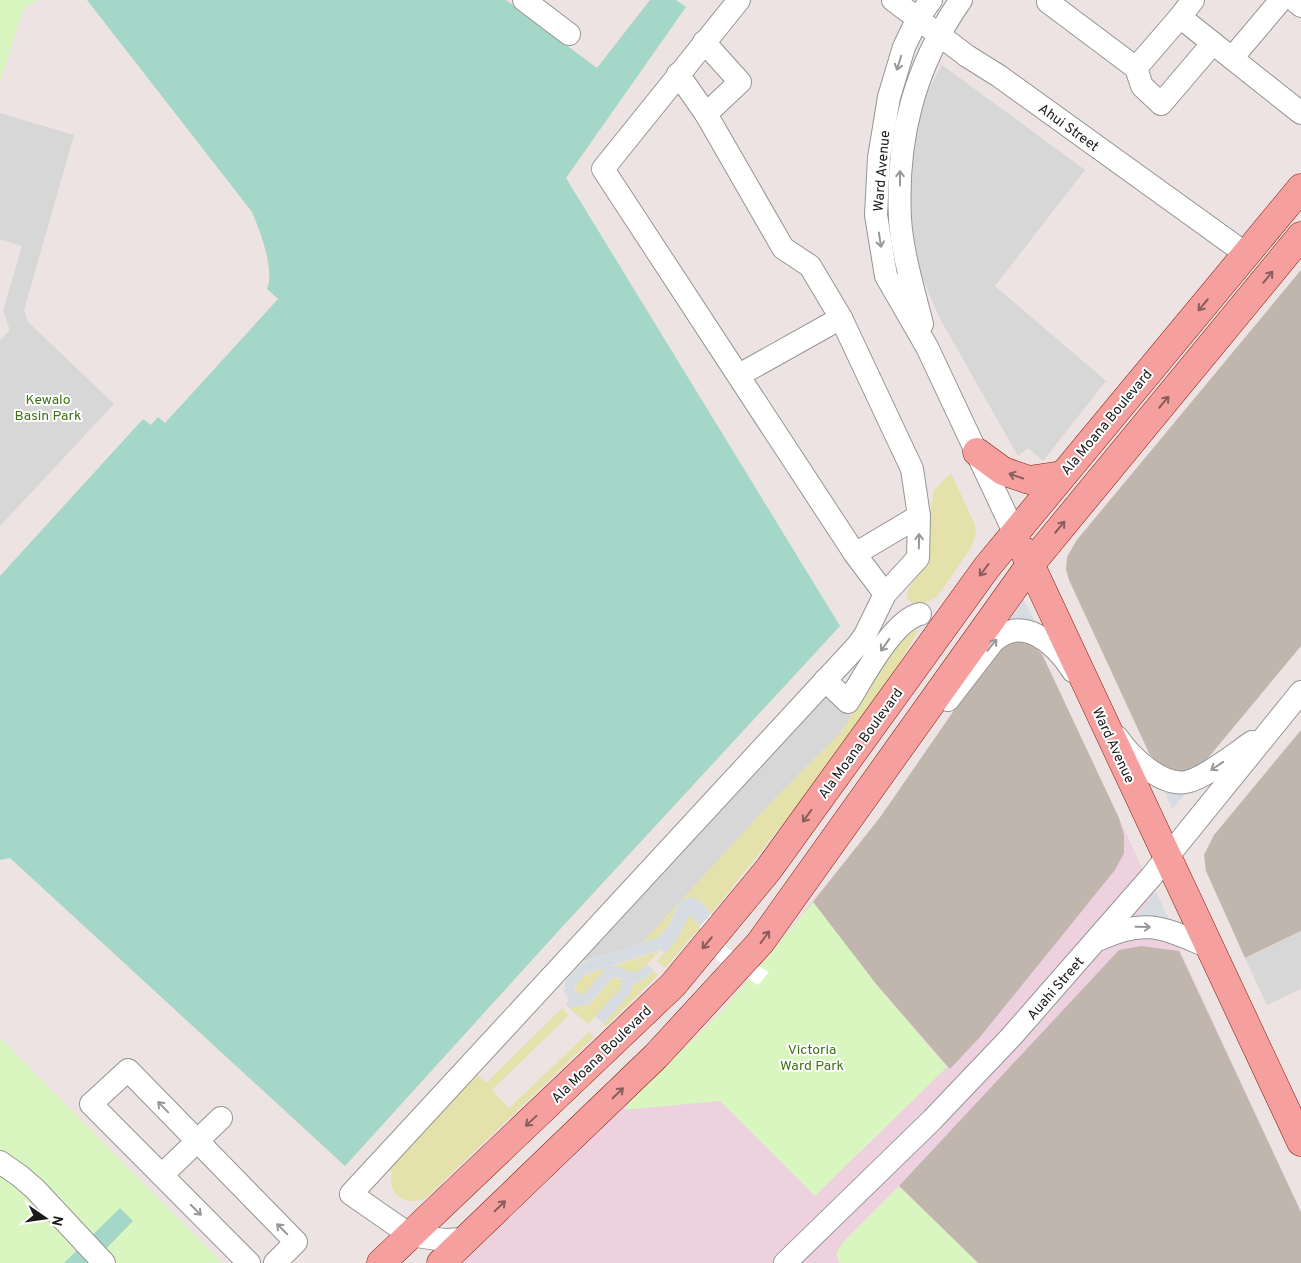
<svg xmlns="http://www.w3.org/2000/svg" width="1301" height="1263" font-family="Overpass,sans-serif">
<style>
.commercial{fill:#edd1df}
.construction{fill:#c0b6ae}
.grass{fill:#e4e2aa}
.park{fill:#d9f5c0}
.parking{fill:#d7d7d7}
.plaza{fill:#d6dce2;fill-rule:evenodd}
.water{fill:#a4d7c7}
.pier{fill:#fff}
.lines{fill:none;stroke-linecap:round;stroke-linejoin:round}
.minor-casing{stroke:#959595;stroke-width:24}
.major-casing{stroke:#89190a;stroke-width:29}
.minor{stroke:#fff;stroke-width:22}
.major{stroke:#f5a09e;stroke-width:28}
.oneway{stroke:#989898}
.oneway2{stroke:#885e5c}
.labels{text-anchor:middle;stroke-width:4;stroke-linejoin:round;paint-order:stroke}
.street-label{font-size:14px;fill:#1b1b1b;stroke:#fff}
.park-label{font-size:14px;fill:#3e7112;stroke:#fff}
</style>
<rect width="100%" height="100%" fill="#ece3e2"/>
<polygon class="commercial" points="1038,650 1119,818 1301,1212 1301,1263 463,1263 724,1009 869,832 893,799"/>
<g class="construction">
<polygon points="1301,270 1301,646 1203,764 1187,771 1172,771 1156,762 1149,753 1069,580 1066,569 1067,557 1076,541"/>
<polygon points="1022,641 1033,646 1042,654 1119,818 1124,835 1124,853 1115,870 980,1037 950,1069 876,984 813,902 881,816 995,651 1010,642"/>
<polygon points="1301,730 1301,931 1245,958 1206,871 1204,855 1214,835"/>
<polygon points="1141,946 1179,951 1301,1212 1301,1263 978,1263 899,1186 1119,950"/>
</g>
<g class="grass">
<path d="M951,473l24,52 1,9 -4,12 -33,48c-8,8 -26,16 -33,2l2,-6 16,-23 6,-53 4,-24z"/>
<path d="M919,629l-25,44 -77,108 -106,133 -9,-12h-22c-14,23 -8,33 -39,42 44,-48 87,-96 131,-143 23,-25 55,-51 74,-78 21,-29 37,-82 73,-94z"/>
<polygon points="691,915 700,927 665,968 657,961 677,939 689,916"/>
<polygon points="661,950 640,971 633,973 610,967"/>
<path d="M607,968l-22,25 -4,2 -5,-3c-4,-16 20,-21 31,-24z"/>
<polygon points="654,971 658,975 606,1026 603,1024 629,995 633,985 646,978"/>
<polygon points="613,977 621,980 622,984 621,988 588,1024 569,1008 586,1005 591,1003"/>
<path d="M562,1008l7,7 -77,75 17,18 80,-76 5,5 -168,161c-20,9 -40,-4 -34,-26l-5,-3 89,-95 10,9z"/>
</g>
<g class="park">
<polygon points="0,0 38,0 24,8 0,81"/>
<polygon points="813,902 876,984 947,1067 815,1196 720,1101 624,1110 631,1100 724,1009"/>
<polygon points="0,1038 222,1263 0,1263"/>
<polygon points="899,1186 978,1263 839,1263 836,1253 844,1241"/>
</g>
<g class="parking">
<polygon points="942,65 1085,170 995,286 1106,381 1043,461 1028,448 1018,456 939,317 913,255 907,154 924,98"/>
<polygon points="0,113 74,135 24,310 28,322 114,404 0,526 0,341 10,330 3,311 22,246 0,239"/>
<polygon points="827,696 851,716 839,734 773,800 641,944 581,962"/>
<polygon points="1301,931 1301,989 1267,1005 1245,958"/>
</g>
<g class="plaza">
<polygon points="1023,599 1039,629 1007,625 1006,619"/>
<polygon points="1161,784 1191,787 1172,809"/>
<polygon points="1156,892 1171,924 1132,923"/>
<path d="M689,897l9,2 13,15 -11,13 -8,-11h-3l-12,23 -12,14 -5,-3 -50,16 10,1 12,6 8,-2 7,-7 7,7 -8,7 -13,6 -4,11 -26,29 -8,-8 26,-28 1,-4 -2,-6 -5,-1 -3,1 -23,26 -20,4 -3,-4 3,-4 -5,-9 2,-11 13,-14 8,-5 72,-24 11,-13 10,-23zM606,968l-21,25 -4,2 -5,-3 -2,-4 2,-4 10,-10z"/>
</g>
<g class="water">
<path d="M87,0h419l91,68 53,-68h26l10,7 -120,171 274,448 -277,300 -218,240 -335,-308 -10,2v-284l143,-157 8,6 7,-8 7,6 113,-124 -11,-10c8,-20 -7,-58 -15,-77z"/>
<polygon points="120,1208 133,1221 92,1263 64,1263"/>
</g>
<polygon class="pier" points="711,914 727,948 769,972 758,985 717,960 700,927"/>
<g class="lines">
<g class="minor-casing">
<g id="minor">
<polyline points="524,0 569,34"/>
<polyline points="739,0 603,169 855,554 885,594"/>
<polyline points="893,0 967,56 999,76 1246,254"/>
<polyline points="931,0 918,18 904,47 889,97 879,158 876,215 886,276 927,347 1014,532"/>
<polyline points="1050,0 1048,2 1136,68 1180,17 1301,113"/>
<polyline points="1294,0 1301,6"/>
<polyline points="1180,17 1193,0"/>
<polyline points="704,42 740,82 706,114"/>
<polyline points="1232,58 1281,0"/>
<polyline points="1136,68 1142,86 1161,104 1213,43"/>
<polyline points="678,74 706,114 783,248 810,266 841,318"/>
<path d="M922,324c-8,-32 -20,-72 -22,-105 -4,-81 14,-152 61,-219"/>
<polyline points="739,375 841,318 912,469 919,516"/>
<path d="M825,680l23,22c15,-24 45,-82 72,-88"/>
<path d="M948,700l44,-57c29,-31 64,1 81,28"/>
<path d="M1117,737c13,19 43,49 69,45 18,-3 50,-29 66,-40"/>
<path d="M1100,939c47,-22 65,-10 109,8"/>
<polyline points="0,1162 20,1176 35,1189 104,1263"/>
<polyline points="162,1175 221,1118"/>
<polyline points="465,1239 444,1240 410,1235 351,1194 858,645 865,635 885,594 918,558 919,516 855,554"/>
<polyline points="249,1263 91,1104 128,1070 296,1242 275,1263"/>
<polyline points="785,1263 932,1120 1011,1037 1151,877 1301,692"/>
</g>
</g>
<g class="major-casing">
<g id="major">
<polyline points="977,452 1003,471 1029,480 1062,475"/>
<polyline points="1024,551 1301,1142"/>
<polyline points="381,1263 673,985 768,870 987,567 1301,188"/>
<polyline points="441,1263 656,1056 760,943 1030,565 1301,236"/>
</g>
</g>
<use href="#minor" class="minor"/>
<use href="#major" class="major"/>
</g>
<defs><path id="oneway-shaft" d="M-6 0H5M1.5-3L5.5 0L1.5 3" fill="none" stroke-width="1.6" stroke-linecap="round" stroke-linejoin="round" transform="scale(1.25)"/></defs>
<g class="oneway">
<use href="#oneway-shaft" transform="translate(899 63) rotate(107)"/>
<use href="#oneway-shaft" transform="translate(900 178) rotate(-90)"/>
<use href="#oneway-shaft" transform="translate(880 240) rotate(81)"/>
<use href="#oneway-shaft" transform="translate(919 541) rotate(-89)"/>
<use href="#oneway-shaft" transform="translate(885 645) rotate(126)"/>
<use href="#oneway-shaft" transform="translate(992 645) rotate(-51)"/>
<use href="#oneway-shaft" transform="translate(1217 766) rotate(146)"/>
<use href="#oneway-shaft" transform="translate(1143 927) rotate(1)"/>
<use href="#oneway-shaft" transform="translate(163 1107) rotate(-134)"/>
<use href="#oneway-shaft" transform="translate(196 1210) rotate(45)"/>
<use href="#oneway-shaft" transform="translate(282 1229) rotate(-135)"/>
</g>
<g class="oneway2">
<use href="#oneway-shaft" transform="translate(1268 277) rotate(-51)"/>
<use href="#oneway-shaft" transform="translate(1203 305) rotate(130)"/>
<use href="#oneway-shaft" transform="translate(1164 402) rotate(-50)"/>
<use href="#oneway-shaft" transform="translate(1016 476) rotate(-161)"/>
<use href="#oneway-shaft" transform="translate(1060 527) rotate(-50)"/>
<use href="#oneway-shaft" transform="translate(984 570) rotate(127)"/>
<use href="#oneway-shaft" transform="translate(807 816) rotate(126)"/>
<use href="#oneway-shaft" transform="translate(765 937) rotate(-54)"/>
<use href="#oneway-shaft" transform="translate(707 943) rotate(130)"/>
<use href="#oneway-shaft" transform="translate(618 1093) rotate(-44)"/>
<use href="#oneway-shaft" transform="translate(531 1121) rotate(137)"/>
<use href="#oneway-shaft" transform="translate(500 1206) rotate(-44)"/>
</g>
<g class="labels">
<g class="street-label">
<text transform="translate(1069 127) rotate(36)" y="5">Ahui Street</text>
<text transform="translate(881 171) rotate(-85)" y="5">Ward Avenue</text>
<text transform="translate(1106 422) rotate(-50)" y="5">Ala Moana Boulevard</text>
<text transform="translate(860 743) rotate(-54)" y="5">Ala Moana Boulevard</text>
<text transform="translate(1114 745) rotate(65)" y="5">Ward Avenue</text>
<text transform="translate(1055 988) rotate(-49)" y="5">Auahi Street</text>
<text transform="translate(601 1054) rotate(-44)" y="5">Ala Moana Boulevard</text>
</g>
<g class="park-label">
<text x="48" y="404">Kewalo<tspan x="48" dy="16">Basin Park</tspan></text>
<text x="812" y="1054">Victoria<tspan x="812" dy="16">Ward Park</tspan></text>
</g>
</g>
<g transform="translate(45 1218) rotate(103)" stroke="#ffffff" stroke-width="4" paint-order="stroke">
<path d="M0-4L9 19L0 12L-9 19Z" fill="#1b1b1b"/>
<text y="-8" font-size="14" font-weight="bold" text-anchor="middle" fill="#1b1b1b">N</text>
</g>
</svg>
